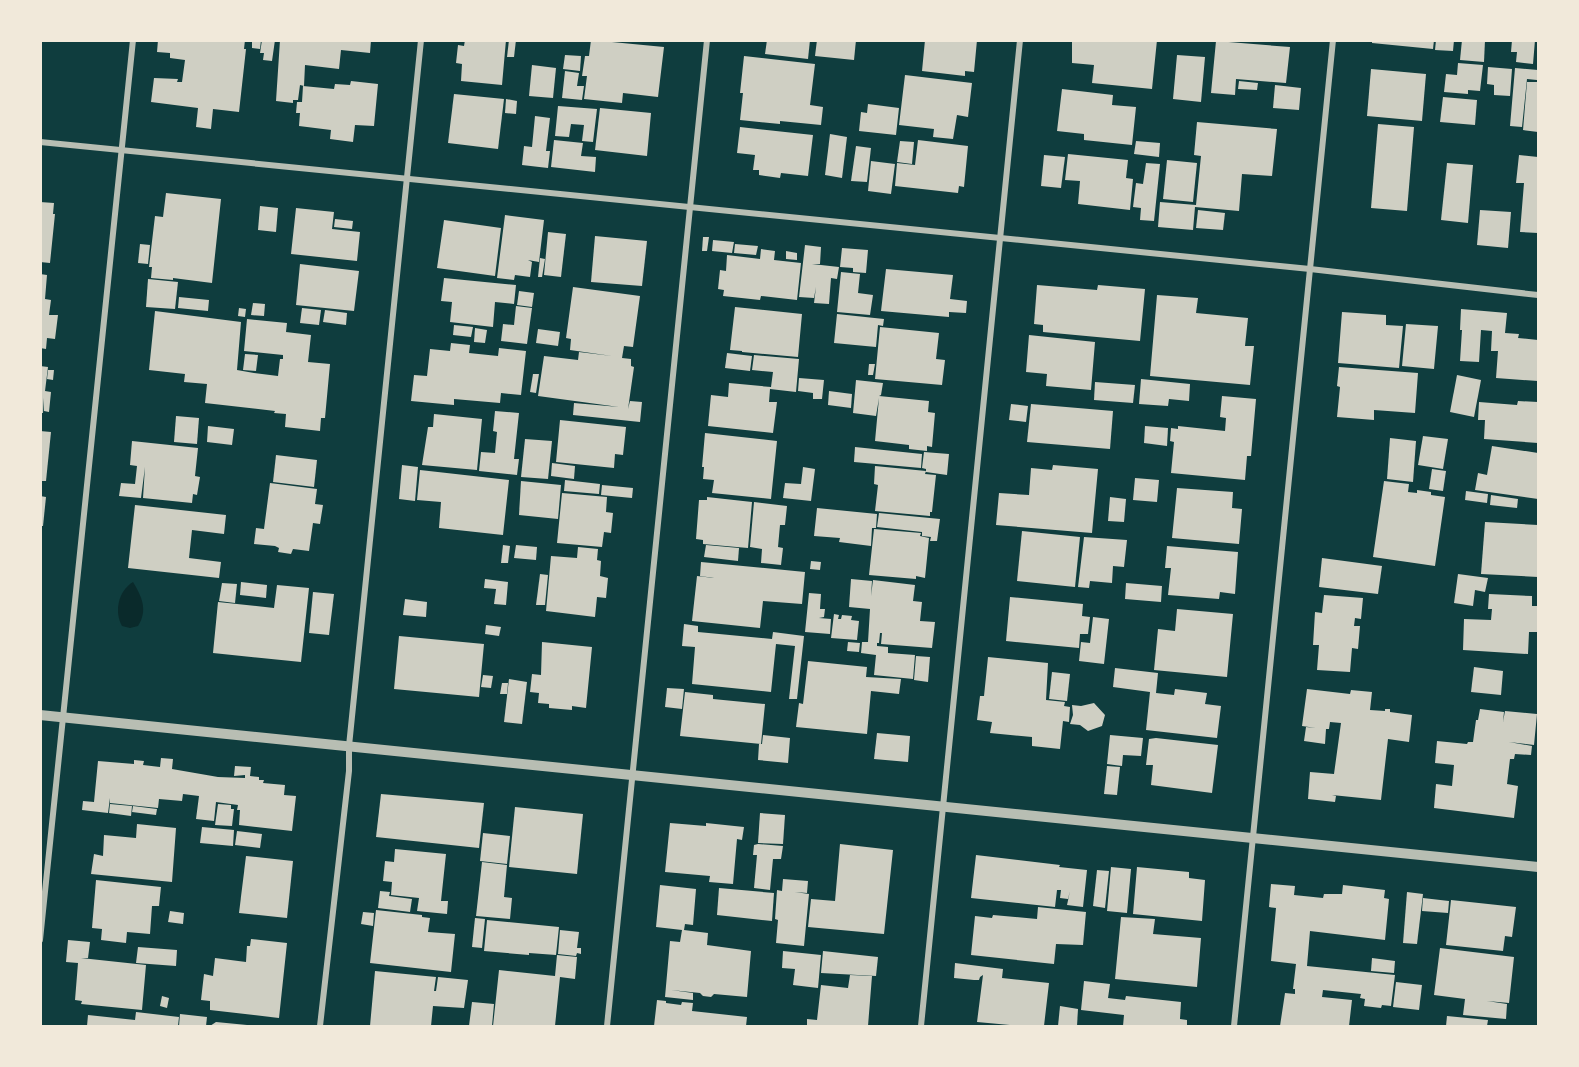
<svg xmlns="http://www.w3.org/2000/svg" width="1579" height="1067" font-family="'Nunito Sans',sans-serif">
<style>
.water{fill:#0a2a2b}
.building{fill:#cfcfc3}
.lines{fill:none;stroke-linecap:round;stroke-linejoin:round}
.minor{stroke:#b8beb3;stroke-width:6}
.tertiary{stroke:#b8beb3;stroke-width:10}
</style>
<rect width="100%" height="100%" fill="#0f3d3e"/>
<path class="water" d="M133,582c9,15 15,28 5,44l-8,2 -8,-2c-8,-14 -4,-35 11,-44z"/>
<g class="building">
<polygon points="158,40 245,40 244,49 246,49 239,112 213,109 211,129 196,127 198,108 151,102 154,78 178,79 177,82 182,82 185,60 170,58 170,53 157,52"/>
<polygon points="252,40 261,40 260,49 252,48"/>
<polygon points="262,40 275,40 272,61 263,60 264,53 260,53"/>
<polygon points="280,40 371,40 370,53 341,50 339,69 305,65 304,86 300,85 298,100 293,100 293,103 276,101"/>
<polygon points="465,40 506,40 502,85 461,81 462,64 456,63 458,45 464,46"/>
<polygon points="509,40 516,40 514,57 507,57"/>
<polygon points="591,40 664,47 658,97 623,93 622,103 584,99 587,76 582,76 585,56 589,56"/>
<polygon points="767,40 810,40 808,59 765,54"/>
<polygon points="817,40 856,40 854,60 815,56"/>
<polygon points="925,40 977,40 974,72 965,71 965,76 922,71"/>
<polygon points="1072,40 1157,40 1152,89 1092,83 1094,65 1072,63"/>
<polygon points="1372,40 1434,40 1433,49 1372,43"/>
<polygon points="1436,40 1454,40 1453,51 1435,50"/>
<polygon points="1462,40 1485,40 1484,62 1460,60"/>
<polygon points="1512,40 1535,40 1533,64 1516,62 1517,52 1511,52"/>
<polygon points="1216,41 1290,47 1286,83 1236,79 1235,95 1211,93"/>
<polygon points="565,55 581,56 580,71 563,69"/>
<polygon points="1177,55 1205,57 1201,102 1173,99"/>
<polygon points="744,56 815,64 810,105 823,107 821,125 780,121 780,124 740,120 743,93 740,93"/>
<polygon points="1458,63 1483,65 1480,91 1468,90 1468,94 1444,92 1446,74 1457,75"/>
<polygon points="532,65 556,68 553,98 529,96"/>
<polygon points="1488,67 1512,69 1510,96 1494,95 1494,85 1487,84"/>
<polygon points="1515,68 1538,70 1537,80 1527,79 1522,127 1510,126"/>
<polygon points="1371,69 1426,74 1422,121 1367,116"/>
<polygon points="565,71 579,73 577,86 584,86 582,100 562,98"/>
<polygon points="905,75 972,83 968,117 957,115 953,139 933,137 934,129 899,125"/>
<polygon points="351,81 378,84 374,126 355,125 353,142 330,139 331,130 299,126 300,113 296,113 297,102 302,102 303,86 334,89 335,84 350,85"/>
<polygon points="1239,81 1258,83 1257,90 1238,89"/>
<polygon points="1527,82 1538,82 1538,132 1523,130"/>
<polygon points="1275,85 1301,88 1299,110 1273,108"/>
<polygon points="1062,89 1113,95 1112,105 1136,107 1132,145 1084,140 1084,134 1057,131"/>
<polygon points="454,94 504,99 498,149 448,143"/>
<polygon points="1443,97 1477,100 1475,125 1440,122"/>
<polygon points="506,99 517,101 516,114 505,113"/>
<polygon points="868,104 899,108 896,135 859,131 861,112 867,113"/>
<polygon points="558,106 597,109 593,142 582,141 584,125 571,124 569,137 555,136"/>
<polygon points="600,108 651,113 647,156 595,150"/>
<polygon points="535,116 550,118 546,151 550,151 548,168 522,165 524,146 532,147"/>
<polygon points="1197,122 1277,129 1272,176 1242,174 1239,211 1195,207 1193,230 1158,227 1160,202 1196,205 1201,156 1194,155"/>
<polygon points="1378,124 1414,127 1407,211 1371,208"/>
<polygon points="740,127 813,135 808,176 781,173 780,178 759,175 759,170 753,170 755,155 737,153"/>
<polygon points="830,134 847,137 842,178 825,175"/>
<polygon points="554,140 583,143 581,156 596,157 595,172 551,167"/>
<polygon points="918,140 968,146 964,187 959,186 958,193 895,186 897,163 915,165"/>
<polygon points="900,141 914,142 912,164 897,162"/>
<polygon points="1136,141 1160,143 1159,157 1134,154"/>
<polygon points="856,146 871,148 867,182 851,181"/>
<polygon points="1068,154 1128,160 1126,178 1133,179 1130,210 1078,204 1080,181 1065,180"/>
<polygon points="1044,155 1065,157 1061,188 1041,186"/>
<polygon points="1519,155 1538,157 1538,233 1520,232 1524,183 1516,183"/>
<polygon points="1167,160 1197,163 1193,202 1163,199"/>
<polygon points="871,161 895,164 891,194 868,191"/>
<polygon points="1146,163 1160,164 1154,221 1140,220 1141,208 1133,207 1136,183 1143,184"/>
<polygon points="1447,163 1473,165 1468,223 1441,220"/>
<polygon points="166,193 221,199 212,283 173,278 173,280 151,278 152,267 149,267 155,216 163,217"/>
<polygon points="40,202 54,203 53,214 55,214 50,263 40,262"/>
<polygon points="260,206 278,208 276,232 258,230"/>
<polygon points="296,208 334,212 332,229 360,232 357,261 291,254"/>
<polygon points="1198,210 1225,213 1223,230 1196,228"/>
<polygon points="1480,210 1511,212 1508,248 1477,245"/>
<polygon points="505,215 544,220 539,262 528,260 532,262 530,277 515,275 514,280 497,278"/>
<polygon points="335,219 353,221 352,229 334,227"/>
<polygon points="444,220 501,228 495,276 437,268"/>
<polygon points="548,232 566,234 561,277 544,275"/>
<polygon points="595,236 647,241 642,286 591,282"/>
<polygon points="703,237 709,237 707,251 702,251"/>
<polygon points="713,240 734,242 732,253 712,251"/>
<polygon points="140,244 150,245 148,264 138,263"/>
<polygon points="735,244 758,246 756,255 734,253"/>
<polygon points="805,245 821,247 820,264 812,264 839,267 837,279 831,278 829,304 814,303 816,287 814,298 799,297"/>
<polygon points="842,248 868,250 866,273 853,272 853,268 840,267"/>
<polygon points="761,249 775,251 774,260 801,263 797,300 761,296 760,300 723,296 724,290 718,289 720,270 726,271 727,255 760,259"/>
<polygon points="786,251 797,253 797,260 786,259"/>
<polygon points="540,258 545,259 542,277 538,277"/>
<polygon points="300,264 359,271 354,311 296,305"/>
<polygon points="886,269 953,275 950,299 967,301 966,313 949,312 949,317 881,311"/>
<polygon points="841,272 860,274 858,293 873,295 870,315 837,312"/>
<polygon points="40,274 47,275 45,299 51,300 49,315 58,315 55,339 47,338 46,349 40,348"/>
<polygon points="444,278 516,285 514,304 495,302 493,327 450,322 452,302 441,301"/>
<polygon points="148,279 178,282 175,309 146,307"/>
<polygon points="1037,285 1097,290 1098,285 1145,289 1140,341 1043,332 1043,325 1034,324"/>
<polygon points="573,287 640,296 633,347 624,346 622,358 631,359 631,366 634,367 628,409 630,401 642,402 640,422 573,415 574,403 619,407 538,396 544,356 578,360 579,352 612,356 570,350 571,339 566,338"/>
<polygon points="519,291 534,293 532,307 517,305"/>
<polygon points="1157,295 1198,298 1196,313 1248,318 1245,346 1254,346 1250,385 1150,376"/>
<polygon points="179,297 209,300 208,311 178,308"/>
<polygon points="253,303 265,304 264,316 251,315"/>
<polygon points="516,306 532,308 527,344 501,341 503,324 514,325"/>
<polygon points="735,307 802,314 798,357 742,352 742,351 730,350"/>
<polygon points="239,308 246,309 245,317 238,316"/>
<polygon points="302,308 321,310 319,325 300,323"/>
<polygon points="1461,309 1507,313 1505,333 1519,334 1518,338 1538,340 1538,381 1496,378 1498,351 1491,351 1492,331 1481,330 1479,362 1460,361 1462,330 1460,330"/>
<polygon points="325,310 347,313 346,325 323,322"/>
<polygon points="155,311 241,322 237,370 254,373 278,376 280,359 283,359 283,355 244,351 247,319 287,323 286,332 311,335 308,362 330,364 325,418 321,418 320,431 285,427 286,414 274,413 275,411 205,403 207,384 184,382 185,374 149,370"/>
<polygon points="1342,312 1386,315 1386,325 1403,326 1399,368 1338,363"/>
<polygon points="837,314 884,319 883,326 878,325 876,347 834,343"/>
<polygon points="1406,324 1438,326 1434,369 1402,366"/>
<polygon points="454,325 473,327 471,337 453,335"/>
<polygon points="880,327 939,333 936,359 945,360 942,385 875,379"/>
<polygon points="475,328 487,330 485,343 474,342"/>
<polygon points="538,329 560,332 558,346 536,343"/>
<polygon points="1029,335 1095,342 1091,390 1046,386 1047,374 1026,372"/>
<polygon points="451,343 470,345 469,353 498,356 499,348 526,351 521,395 501,393 500,403 454,399 454,405 411,401 414,375 427,376 430,349 450,351"/>
<polygon points="727,353 752,356 750,371 725,368"/>
<polygon points="245,354 258,355 256,371 243,370"/>
<polygon points="754,355 799,359 796,392 770,389 769,402 777,402 773,433 708,426 711,395 728,397 729,383 771,387 773,372 752,370"/>
<polygon points="869,364 875,364 873,375 868,375"/>
<polygon points="40,366 48,367 45,391 51,392 49,412 44,411 44,398 43,413 40,413"/>
<polygon points="1339,367 1418,373 1415,413 1374,410 1374,420 1337,417 1340,387 1337,386"/>
<polygon points="48,370 54,370 53,380 47,379"/>
<polygon points="533,374 539,374 536,393 530,392"/>
<polygon points="1457,375 1481,380 1474,417 1450,412"/>
<polygon points="799,378 824,380 822,399 813,399 813,393 798,391"/>
<polygon points="1141,379 1190,384 1189,401 1169,399 1168,406 1139,404"/>
<polygon points="856,380 883,383 881,395 879,396 929,401 928,412 935,413 932,447 927,446 927,451 909,449 909,445 875,441 879,398 876,416 853,413"/>
<polygon points="1095,382 1135,385 1133,403 1094,400"/>
<polygon points="829,391 852,394 851,408 828,405"/>
<polygon points="1222,396 1256,399 1251,456 1247,456 1245,480 1171,473 1174,442 1170,441 1171,428 1178,429 1178,426 1225,431 1226,418 1220,417"/>
<polygon points="1518,401 1538,402 1538,443 1484,439 1485,420 1478,420 1479,402 1517,405"/>
<polygon points="1011,404 1028,406 1026,422 1009,420"/>
<polygon points="1031,404 1113,411 1110,449 1027,442"/>
<polygon points="495,411 519,413 514,459 519,459 517,475 479,471 481,452 495,453 497,432 493,431"/>
<polygon points="434,414 482,419 477,470 422,465 428,427 433,427"/>
<polygon points="176,416 199,418 197,444 174,442"/>
<polygon points="560,420 626,427 623,455 615,454 614,468 556,462"/>
<polygon points="208,426 234,429 232,445 207,442"/>
<polygon points="1145,426 1168,428 1167,446 1144,443"/>
<polygon points="40,431 51,432 46,481 40,481"/>
<polygon points="705,433 777,441 771,499 712,493 714,480 703,479 704,467 702,467"/>
<polygon points="1423,436 1448,439 1443,469 1418,465"/>
<polygon points="1390,438 1416,441 1413,482 1387,479"/>
<polygon points="525,439 552,441 548,479 521,477"/>
<polygon points="132,441 198,448 195,476 200,477 197,495 193,494 192,503 143,498 145,467 141,498 119,496 121,483 135,484 137,466 130,465"/>
<polygon points="1492,446 1538,453 1538,499 1475,490 1478,473 1487,475"/>
<polygon points="855,447 922,454 921,468 854,462"/>
<polygon points="924,452 949,454 947,475 926,472 926,469 922,468"/>
<polygon points="276,455 317,460 314,487 273,482"/>
<polygon points="552,463 575,466 574,479 551,476"/>
<polygon points="402,465 418,467 415,501 399,499"/>
<polygon points="1053,465 1098,469 1092,533 996,525 999,493 1029,495 1031,468 1052,470"/>
<polygon points="875,466 926,471 925,474 936,475 932,512 930,512 930,516 875,511 878,485 874,484"/>
<polygon points="803,467 815,469 811,501 783,498 785,483 801,484"/>
<polygon points="1432,469 1446,471 1443,491 1429,489"/>
<polygon points="420,470 509,480 503,535 439,528 441,502 417,500"/>
<polygon points="1135,478 1159,480 1157,502 1133,500"/>
<polygon points="565,480 600,484 599,494 564,491"/>
<polygon points="521,481 561,485 558,519 519,515"/>
<polygon points="1384,481 1409,484 1408,492 1417,493 1417,490 1431,492 1431,495 1445,497 1435,566 1373,557"/>
<polygon points="270,483 317,489 315,504 323,505 320,524 313,523 309,551 293,549 291,554 278,552 279,548 275,546 254,544 256,528 264,529"/>
<polygon points="602,485 633,488 632,498 601,495"/>
<polygon points="1177,488 1233,492 1232,508 1242,509 1239,544 1172,538"/>
<polygon points="1466,491 1488,494 1487,503 1465,500"/>
<polygon points="562,493 607,497 606,512 613,513 611,533 604,532 602,547 557,543"/>
<polygon points="1491,495 1518,499 1517,508 1490,505"/>
<polygon points="40,496 46,497 43,526 40,526"/>
<polygon points="707,497 752,502 748,548 703,544 703,540 696,539 699,500 707,500"/>
<polygon points="1110,497 1126,499 1124,522 1108,521"/>
<polygon points="754,502 787,506 785,525 780,525 778,547 783,548 781,565 761,563 762,549 750,547"/>
<polygon points="135,505 226,515 224,534 192,530 189,558 221,562 219,578 128,568"/>
<polygon points="817,508 877,514 876,528 872,528 871,546 839,542 840,538 814,536"/>
<polygon points="879,513 940,519 937,541 930,541 931,537 922,536 922,532 877,527"/>
<polygon points="1485,522 1538,525 1538,577 1481,574"/>
<polygon points="874,529 921,533 920,536 929,538 925,578 916,576 916,579 869,575"/>
<polygon points="1022,531 1080,537 1075,587 1017,581"/>
<polygon points="1084,537 1127,540 1124,567 1113,566 1112,583 1090,581 1089,588 1078,587"/>
<polygon points="503,545 510,546 508,563 501,563"/>
<polygon points="516,545 537,547 536,560 514,558"/>
<polygon points="706,545 739,548 738,561 704,557"/>
<polygon points="1167,546 1238,552 1235,594 1220,592 1219,599 1168,595 1171,568 1165,568"/>
<polygon points="578,547 598,549 597,560 601,561 600,576 608,578 606,598 597,597 595,617 546,611 551,556 577,558"/>
<polygon points="1322,558 1382,566 1378,594 1319,587"/>
<polygon points="811,561 821,562 820,570 810,569"/>
<polygon points="701,562 805,572 802,604 763,601 760,628 692,621 697,576 714,578 700,576"/>
<polygon points="540,574 548,575 545,605 536,605"/>
<polygon points="1458,574 1488,578 1485,592 1475,590 1473,606 1454,603"/>
<polygon points="485,579 508,582 506,605 494,604 496,589 484,588"/>
<polygon points="851,579 872,581 871,596 873,580 915,585 913,601 922,602 920,621 935,622 932,648 881,644 882,633 880,633 879,643 877,643 877,646 888,647 888,653 915,655 913,679 874,675 876,655 861,653 862,642 868,642 870,609 849,607"/>
<polygon points="241,582 267,585 266,598 240,595"/>
<polygon points="222,583 237,584 235,603 219,601"/>
<polygon points="1126,583 1162,586 1161,602 1125,599"/>
<polygon points="277,585 309,588 301,662 213,653 218,602 274,608"/>
<polygon points="313,592 334,594 329,635 309,633"/>
<polygon points="809,593 821,594 820,609 825,609 824,617 819,618 831,619 830,634 805,632"/>
<polygon points="1489,594 1532,596 1532,606 1538,606 1538,632 1529,632 1528,654 1463,650 1464,619 1491,620 1492,609 1488,609"/>
<polygon points="1324,595 1363,598 1361,619 1355,618 1354,626 1360,626 1358,649 1352,648 1350,672 1317,670 1319,645 1313,645 1315,612 1322,613"/>
<polygon points="1010,597 1083,604 1082,616 1090,617 1088,634 1080,634 1079,648 1006,641"/>
<polygon points="405,599 427,602 426,617 403,615"/>
<polygon points="1177,609 1233,614 1227,677 1154,670 1158,629 1175,631"/>
<polygon points="834,614 839,615 838,619 841,619 842,615 852,616 851,620 859,621 857,640 831,638"/>
<polygon points="1093,617 1109,619 1104,664 1079,661 1081,642 1090,643"/>
<polygon points="684,624 698,626 698,632 772,639 773,632 804,636 797,699 789,699 795,646 776,644 771,692 692,684 695,647 682,646"/>
<polygon points="486,625 501,627 499,636 485,634"/>
<polygon points="399,636 484,644 479,697 394,689"/>
<polygon points="542,642 592,647 586,708 572,706 572,710 549,708 549,704 538,703 539,693 530,692 532,674 541,675"/>
<polygon points="848,642 860,643 859,652 847,651"/>
<polygon points="916,656 930,657 928,682 914,680"/>
<polygon points="988,657 1048,663 1046,700 1065,702 1064,706 1070,707 1069,722 1063,721 1060,749 1032,746 1032,737 990,733 992,722 977,720 980,696 984,696"/>
<polygon points="808,661 867,667 866,677 901,679 899,694 871,691 867,734 796,727 799,703 803,704"/>
<polygon points="1474,667 1503,671 1501,695 1471,692"/>
<polygon points="1115,668 1158,673 1156,693 1174,695 1175,689 1207,693 1205,704 1221,706 1217,738 1146,730 1150,692 1113,687"/>
<polygon points="1052,672 1070,674 1067,701 1049,699"/>
<polygon points="483,675 493,676 491,688 481,687"/>
<polygon points="509,679 527,682 522,724 504,722"/>
<polygon points="502,683 508,683 507,694 500,694"/>
<polygon points="667,688 684,689 682,709 665,707"/>
<polygon points="1307,689 1350,694 1351,690 1372,692 1370,710 1385,711 1385,709 1390,709 1390,712 1412,715 1409,742 1388,739 1381,800 1332,795 1336,796 1335,802 1308,799 1310,772 1334,774 1341,723 1330,722 1329,729 1326,729 1325,744 1304,741 1306,727 1316,728 1302,726"/>
<polygon points="685,692 713,695 713,699 765,704 761,744 680,736"/>
<polygon points="1094,703 1105,715 1102,726 1088,731 1080,725 1070,724 1073,715 1072,705 1081,706"/>
<polygon points="1480,709 1504,712 1503,722 1505,711 1537,714 1534,745 1509,742 1532,746 1531,755 1515,754 1514,759 1510,759 1507,784 1518,786 1514,818 1434,808 1436,784 1452,786 1454,765 1435,763 1437,741 1467,744 1468,742 1473,742 1476,720 1478,720"/>
<polygon points="877,733 910,736 908,762 874,759"/>
<polygon points="763,735 790,738 788,763 758,760 759,744 762,744"/>
<polygon points="1110,735 1143,738 1141,756 1123,755 1122,766 1107,764"/>
<polygon points="1156,738 1218,745 1212,793 1151,785 1153,765 1146,765 1149,739"/>
<polygon points="161,758 173,759 172,769 218,777 245,778 245,775 234,776 235,766 251,767 250,776 259,777 259,780 264,780 263,783 285,785 284,795 296,796 292,831 239,825 240,810 237,810 238,805 216,802 214,821 196,819 199,796 183,794 182,801 159,799 158,808 110,803 110,798 108,813 82,810 83,801 94,802 98,761 134,764 134,760 144,761 143,765 160,767"/>
<polygon points="1107,766 1120,767 1117,795 1104,794"/>
<polygon points="381,794 484,803 479,848 376,837"/>
<polygon points="110,804 132,806 131,816 109,813"/>
<polygon points="218,804 231,805 231,809 234,809 232,826 215,825"/>
<polygon points="133,806 157,809 156,815 132,812"/>
<polygon points="515,807 583,814 577,874 509,867"/>
<polygon points="760,813 785,815 783,844 758,843"/>
<polygon points="670,823 706,826 706,823 744,827 742,840 737,839 733,884 709,882 710,876 665,872"/>
<polygon points="137,824 176,828 172,882 91,874 94,854 103,856 104,835 136,838"/>
<polygon points="202,827 234,830 233,846 200,843"/>
<polygon points="237,831 262,834 260,848 235,845"/>
<polygon points="483,833 510,836 507,864 480,861"/>
<polygon points="758,844 783,846 781,859 773,859 770,890 754,888 757,855 753,855 754,845"/>
<polygon points="840,844 893,850 884,934 808,927 811,899 835,901"/>
<polygon points="395,849 446,854 441,901 448,901 447,914 417,911 419,898 391,895 392,882 383,881 385,861 394,862"/>
<polygon points="976,855 1060,865 1059,867 1087,870 1083,907 1067,905 1070,891 1068,899 1060,898 1061,890 1057,890 1055,907 971,898"/>
<polygon points="246,856 293,861 287,918 239,913"/>
<polygon points="482,862 507,865 504,897 512,898 510,919 476,916"/>
<polygon points="1111,867 1131,869 1127,913 1107,911"/>
<polygon points="1137,867 1189,872 1189,878 1205,880 1202,921 1133,914"/>
<polygon points="1097,870 1109,871 1105,908 1093,906"/>
<polygon points="783,879 808,881 807,893 795,892 809,894 804,946 776,943 778,920 775,919 777,890 782,891"/>
<polygon points="96,880 161,887 159,906 152,906 150,934 127,932 126,943 101,940 102,929 92,928"/>
<polygon points="1271,884 1295,886 1294,895 1323,898 1324,894 1342,894 1343,885 1385,890 1384,898 1389,899 1385,940 1310,931 1307,966 1395,975 1391,1006 1382,1005 1381,1008 1364,1006 1365,999 1360,998 1361,994 1323,990 1322,997 1352,1000 1349,1026 1280,1026 1285,993 1295,994 1295,989 1293,989 1296,964 1271,961 1276,908 1269,907"/>
<polygon points="660,885 696,889 693,925 685,924 684,930 708,933 707,945 751,951 747,997 714,994 711,997 703,996 700,993 671,990 693,993 693,1000 665,997 670,941 680,942 682,930 656,927"/>
<polygon points="719,888 774,893 772,921 717,915"/>
<polygon points="380,891 390,892 389,896 412,899 410,912 378,908"/>
<polygon points="1407,892 1423,894 1417,944 1403,943"/>
<polygon points="1423,898 1449,901 1448,913 1422,911"/>
<polygon points="1451,900 1516,907 1512,937 1505,936 1503,951 1446,945"/>
<polygon points="1038,907 1086,912 1083,945 1056,944 1054,964 971,955 975,916 992,918 993,915 1037,919"/>
<polygon points="376,910 422,915 422,917 430,918 428,932 455,934 451,972 370,963"/>
<polygon points="170,911 184,913 183,924 168,922"/>
<polygon points="363,912 374,913 373,926 361,924"/>
<polygon points="1121,917 1155,919 1153,934 1201,938 1197,987 1115,979"/>
<polygon points="475,918 485,919 482,948 472,947"/>
<polygon points="487,920 559,927 556,955 529,953 529,955 484,951"/>
<polygon points="560,930 579,932 577,948 581,948 581,954 577,953 576,956 558,954"/>
<polygon points="251,939 287,943 279,1018 210,1010 210,1001 201,1000 204,974 213,976 215,958 246,962 247,946 250,946"/>
<polygon points="68,940 90,942 88,958 81,958 146,965 142,1010 81,1004 82,1001 75,1000 78,963 66,962"/>
<polygon points="138,947 177,950 176,966 136,963"/>
<polygon points="1440,948 1514,957 1509,1003 1487,1001 1507,1004 1506,1019 1463,1015 1465,999 1434,995"/>
<polygon points="783,951 821,955 818,988 793,985 795,969 782,968"/>
<polygon points="823,951 878,957 876,976 821,973"/>
<polygon points="557,955 577,957 575,979 560,977 555,1026 493,1026 499,970 555,976"/>
<polygon points="1372,958 1395,961 1394,973 1371,971"/>
<polygon points="955,963 1003,969 1002,978 1049,983 1044,1026 1021,1026 977,1022 983,975 980,977 979,980 974,980 954,978"/>
<polygon points="375,971 436,977 434,991 436,991 438,977 468,980 464,1008 433,1006 431,1026 370,1026"/>
<polygon points="850,975 872,976 868,1026 807,1026 807,1019 817,1020 821,985 848,988"/>
<polygon points="1084,981 1110,984 1108,998 1125,1000 1126,996 1181,1002 1180,1019 1187,1020 1187,1026 1123,1026 1124,1015 1081,1010"/>
<polygon points="1396,982 1422,985 1419,1010 1393,1007"/>
<polygon points="162,996 169,998 167,1008 160,1006"/>
<polygon points="657,1000 666,1001 666,1003 681,1005 682,1002 693,1003 692,1011 747,1017 746,1026 654,1026"/>
<polygon points="472,1002 494,1004 492,1026 469,1026"/>
<polygon points="1060,1006 1078,1009 1077,1026 1058,1026"/>
<polygon points="136,1012 179,1017 178,1026 87,1026 88,1015 135,1020"/>
<polygon points="180,1014 207,1017 206,1026 179,1026"/>
<polygon points="1447,1016 1488,1020 1487,1026 1446,1026"/>
<polygon points="216,1022 247,1025 247,1026 210,1026"/>
</g>
<g class="lines">
<g class="minor">
<polyline points="40,142 1310,269 1538,295"/>
<polyline points="40,940 133,40"/>
<polyline points="320,1026 349,771 349,746 421,40"/>
<polyline points="607,1026 707,40"/>
<polyline points="921,1026 1020,40"/>
<polyline points="1234,1026 1333,40"/>
</g>
<polyline class="tertiary" points="40,715 1538,867"/>
</g>
<rect width="1579" height="1067" fill="none" stroke="#f1e9da" stroke-width="84"/>
</svg>
